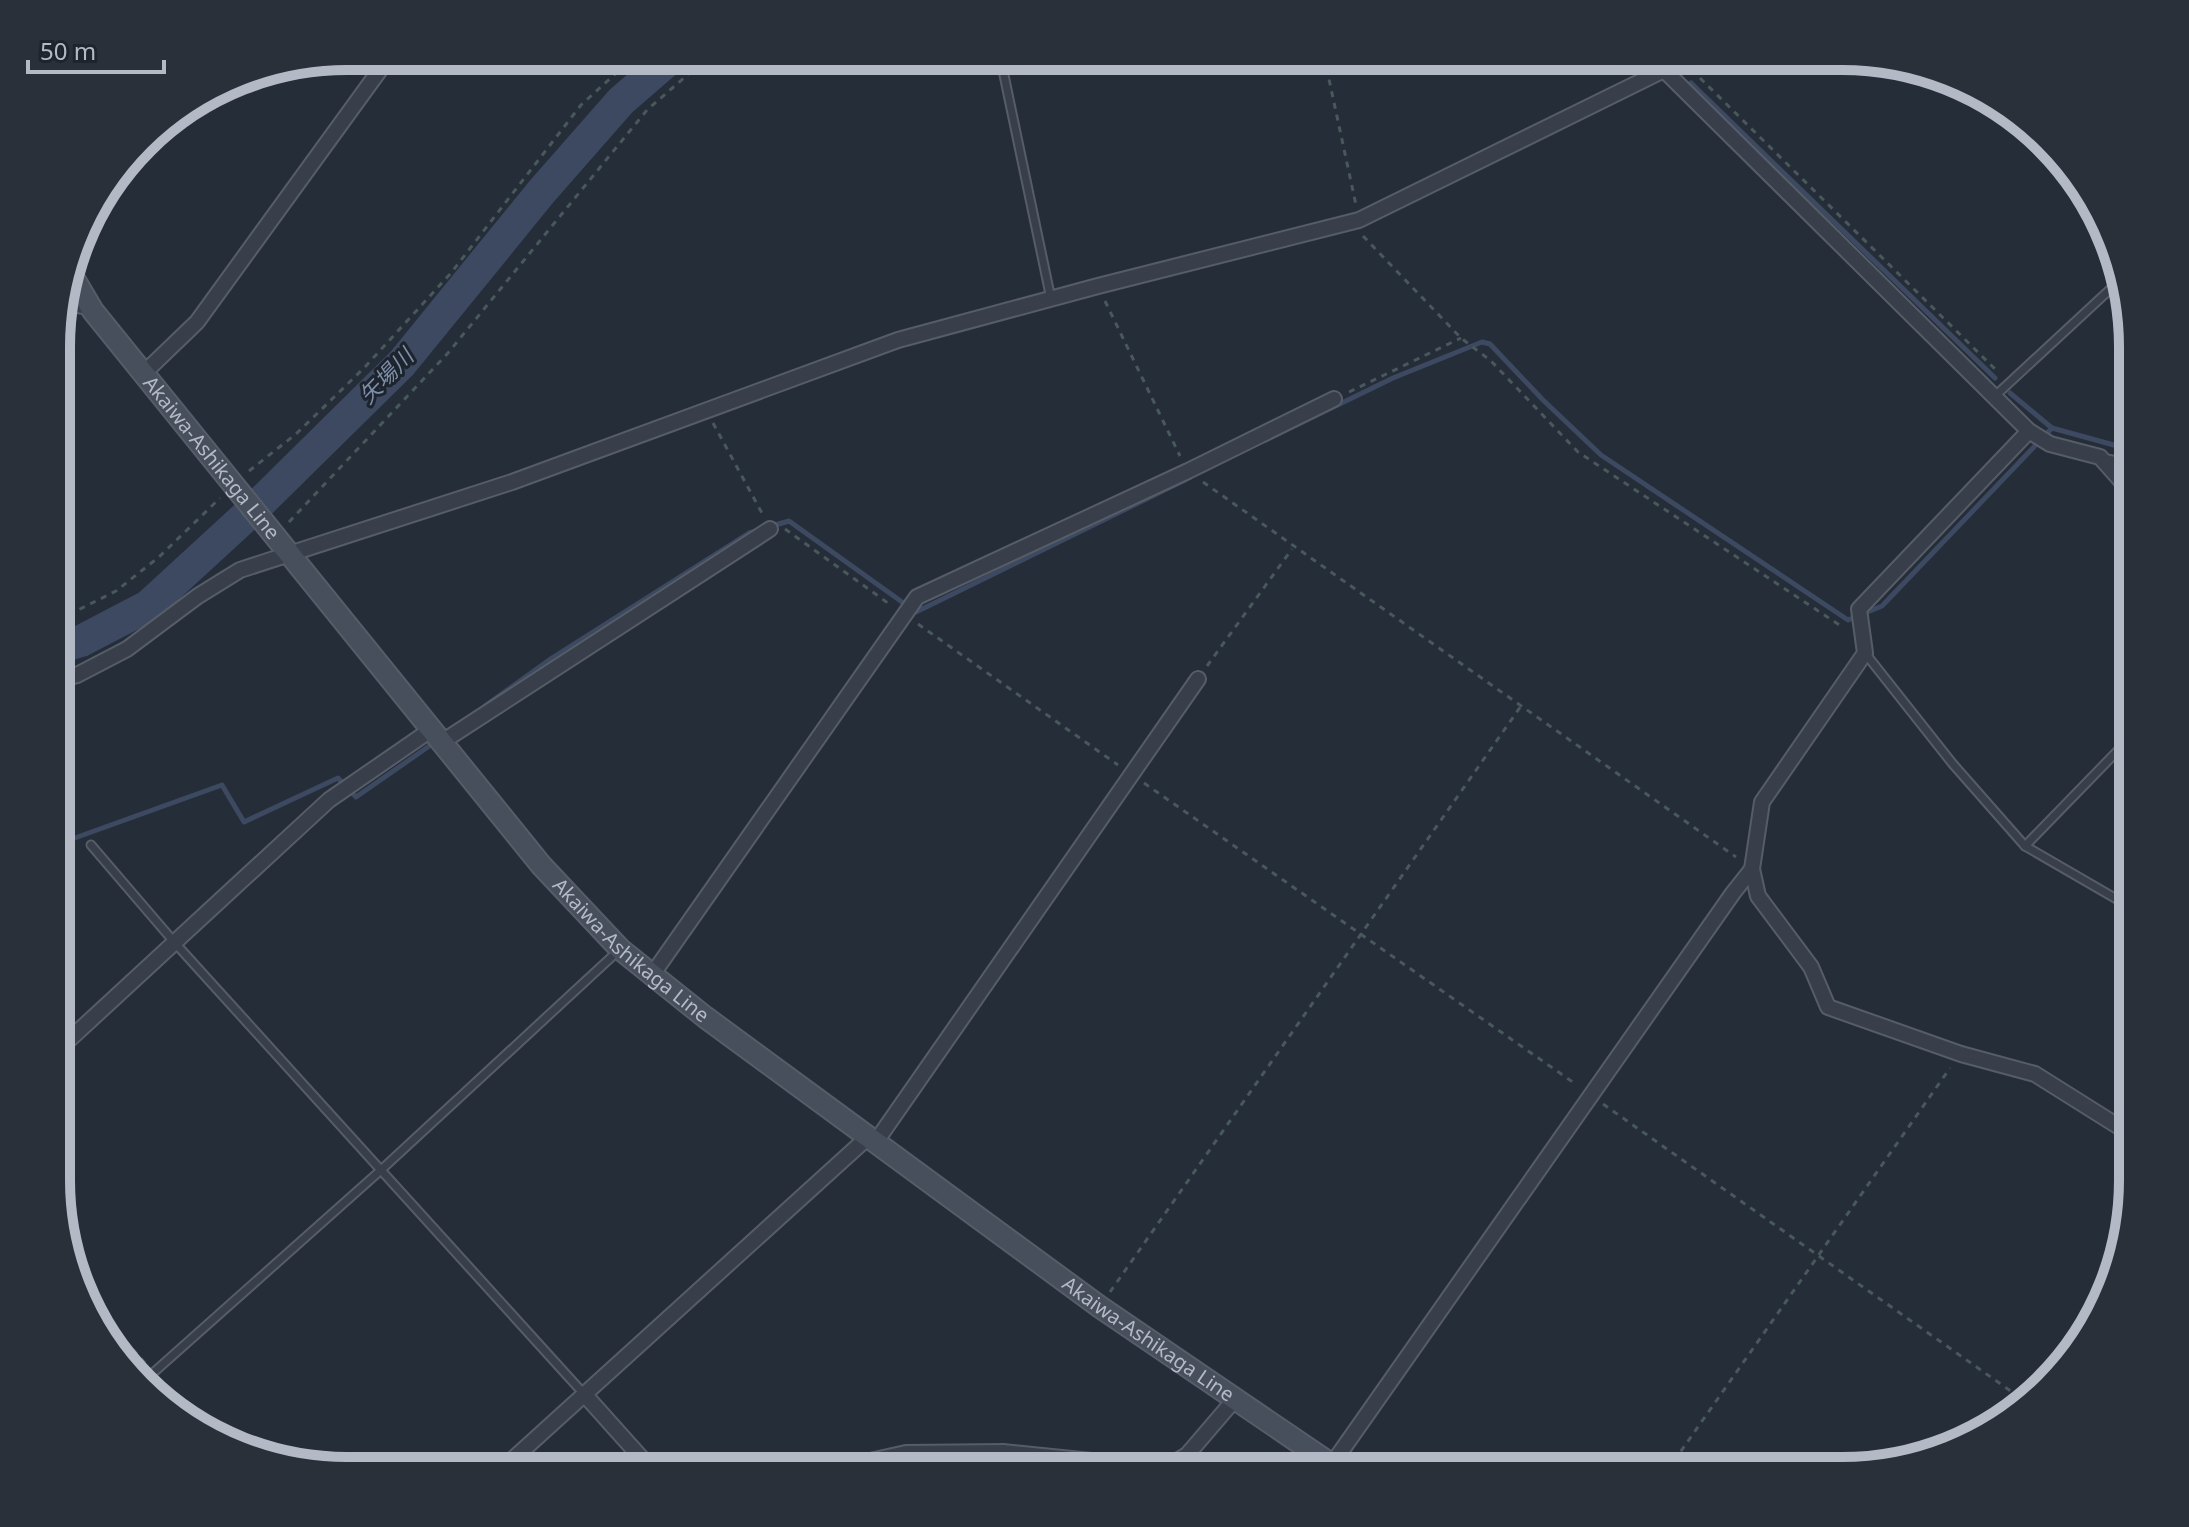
<svg xmlns="http://www.w3.org/2000/svg" width="2189" height="1527" font-family="'Noto Sans','Noto Sans JP',sans-serif">
<style>
.lines{fill:none;stroke-linecap:round;stroke-linejoin:round}
.stream{stroke:#3c4961;stroke-width:5}
.river{stroke:#3c4961;stroke-width:32}
.service-casing{stroke:#565d67;stroke-width:11}
.minor-casing{stroke:#565d67;stroke-width:18}
.secondary-casing{stroke:#565d67;stroke-width:24}
.path{stroke:#48585b;stroke-width:3;stroke-dasharray:6 6;stroke-linecap:butt}
.service{stroke:#383f4a;stroke-width:7}
.minor{stroke:#383f4a;stroke-width:14}
.secondary{stroke:#474e5c;stroke-width:20}
.labels{text-anchor:middle;stroke-width:6;stroke-linejoin:round;paint-order:stroke}
.street-label{font-size:20px;fill:#b4bac5;stroke:#1d242e}
.water-label{font-size:22px;font-style:italic;fill:#7e8faa;stroke:#1d242e}
.rim{fill:none;stroke:#b4bac5;stroke-width:10}
</style>
<rect width="100%" height="100%" fill="#252d39"/>
<g class="lines">
<g class="stream">
<polyline points="1674,57 1675,58"/>
<polyline points="1691,83 1995,378"/>
<polyline points="2010,393 2052,428 2132,450"/>
<polyline points="1266,440 1393,378 1482,342 1490,344 1543,400 1601,455 1848,620 1882,606 2052,428"/>
<polyline points="772,526 789,521 916,612 1185,480"/>
<polyline points="485,706 552,658 749,533 759,530"/>
<polyline points="58,848 72,839 222,785 244,822 338,778 356,797 435,742"/>
</g>
<polyline class="river" points="58,648 81,641 148,606 259,504 402,363 542,191 621,101 673,56"/>
<g class="service-casing">
<g id="service">
<polyline points="1000,56 1051,299"/>
<polyline points="60,306 87,310"/>
<polyline points="1995,396 2118,282"/>
<polyline points="2102,458 2132,464"/>
<polyline points="1865,653 1952,763 2025,846 2132,908"/>
<polyline points="91,845 175,943 584,1394"/>
<polyline points="2025,846 2132,736"/>
<polyline points="144,1381 381,1170 618,951"/>
</g>
</g>
<g class="minor-casing">
<g id="minor">
<polyline points="1664,70 2029,431 2050,444 2100,457 2132,493"/>
<polyline points="144,373 197,322 390,56"/>
<polyline points="2029,431 1859,609 1865,653 1762,802 1752,869 1758,896 1811,967 1828,1007 1961,1054 2035,1074 2132,1135"/>
<polyline points="58,680 77,675 127,649 198,596 240,570 512,482 898,340 1098,286 1359,220 1664,70 1714,57"/>
<polyline points="442,742 770,529"/>
<polyline points="652,975 917,597 1188,471 1334,399"/>
<polyline points="58,1050 329,800 432,729"/>
<polyline points="875,1143 1198,679"/>
<polyline points="585,1395 653,1471"/>
<polyline points="921,1453 925,1471"/>
<polyline points="501,1470 867,1138"/>
<polyline points="1328,1470 1733,893 1752,869"/>
<polyline points="825,1471 906,1453 1003,1452 1131,1465 1169,1466 1187,1455 1235,1399"/>
</g>
</g>
<g class="secondary-casing">
<g id="secondary">
<path id="s1" d="M70,272l23,39 448,554 79,84 85,68 395,290 241,164"/>
</g>
</g>
<g class="path">
<polyline points="1324,56 1356,205"/>
<polyline points="1700,78 1999,373"/>
<polyline points="1972,91 2097,213"/>
<polyline points="1363,236 1461,338 1491,361 1578,452 1844,628"/>
<polyline points="1105,301 1180,456"/>
<polyline points="1349,392 1461,338"/>
<polyline points="713,423 763,515"/>
<polyline points="249,471 296,434 364,368 451,273 581,105 635,56"/>
<polyline points="1203,482 1736,857"/>
<polyline points="289,522 448,353 647,110 692,71 715,56"/>
<polyline points="785,529 892,606"/>
<polyline points="58,620 116,591 159,557 220,498"/>
<polyline points="918,624 1118,765"/>
<polyline points="1207,666 1292,549"/>
<polyline points="1144,783 1577,1085"/>
<polyline points="1603,1104 2022,1399"/>
<polyline points="1110,1292 1521,706"/>
<polyline points="85,1296 147,1365"/>
<polyline points="162,1382 205,1429"/>
<polyline points="1667,1471 1950,1068"/>
</g>
<use href="#service" class="service"/>
<use href="#minor" class="minor"/>
<use href="#secondary" class="secondary"/>
</g>
<g class="labels">
<g class="street-label">
<text dy="7" stroke="none"><textPath href="#s1" startOffset="234">Akaiwa-Ashikaga Line</textPath></text>
<text dy="7" stroke="none"><textPath href="#s1" startOffset="882">Akaiwa-Ashikaga Line</textPath></text>
<text dy="7" stroke="none"><textPath href="#s1" startOffset="1530">Akaiwa-Ashikaga Line</textPath></text>
</g>
<g class="water-label">
<text transform="translate(386 376) rotate(-46)" y="8">矢場川</text>
</g>
</g>
<path d="M0 0H2189V1527H0ZM347 70H1842A277 277 0 0 1 2119 347V1180A277 277 0 0 1 1842 1457H347A277 277 0 0 1 70 1180V347A277 277 0 0 1 347 70Z" fill="#29303a" fill-rule="evenodd"/>
<path class="rim" d="M347 70H1842A277 277 0 0 1 2119 347V1180A277 277 0 0 1 1842 1457H347A277 277 0 0 1 70 1180V347A277 277 0 0 1 347 70Z"/>
<path d="M28 60v12h136v-12" fill="none" stroke="#b4bac5" stroke-width="4"/>
<text x="40" y="60" font-size="24" fill="#b4bac5" stroke="#1d242e" stroke-width="6" paint-order="stroke">50 m</text>
</svg>
